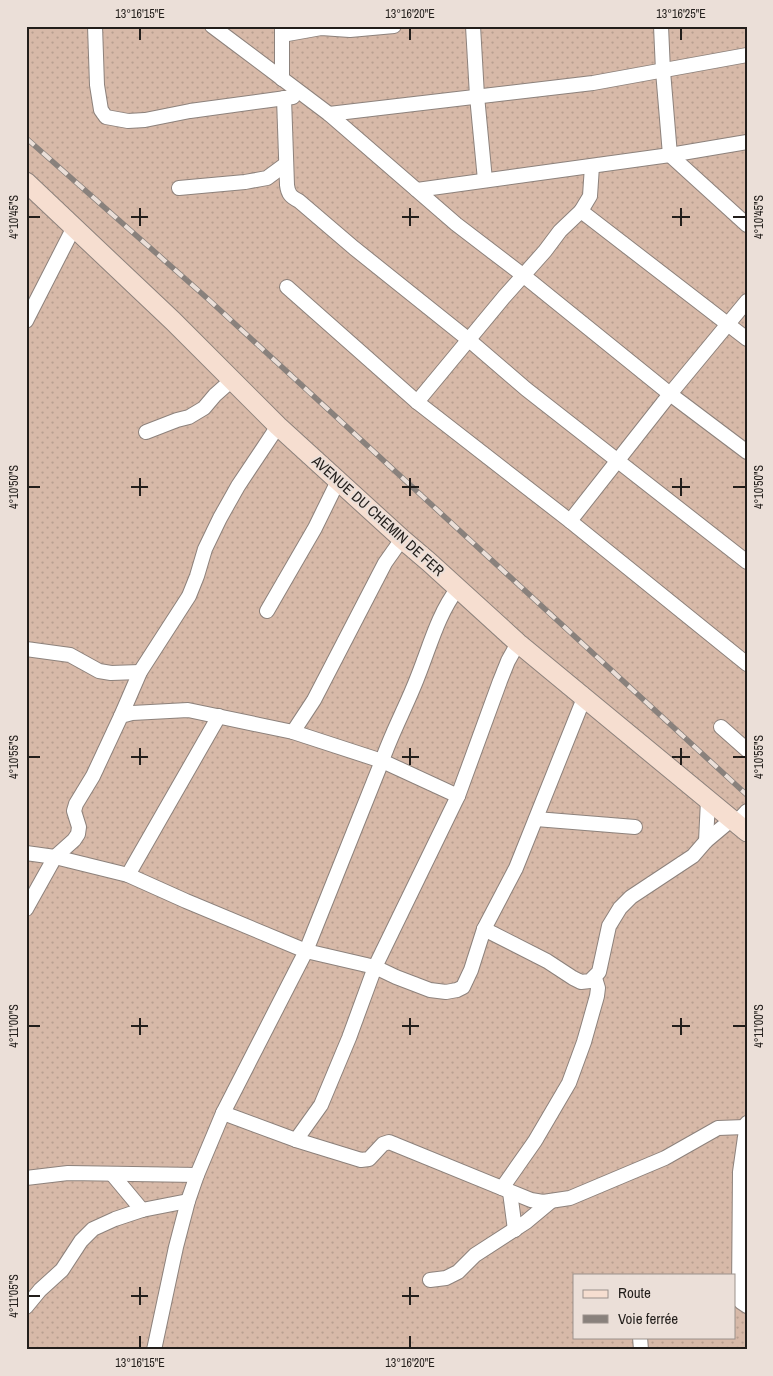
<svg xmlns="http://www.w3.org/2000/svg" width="773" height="1376" font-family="'Archivo Narrow',sans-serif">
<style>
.grass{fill:url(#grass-dots);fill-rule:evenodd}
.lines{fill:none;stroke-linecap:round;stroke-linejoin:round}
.street-casing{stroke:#8d827c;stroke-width:16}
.secondary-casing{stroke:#8d827c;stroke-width:21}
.street{stroke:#fff;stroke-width:14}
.secondary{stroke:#f6ded0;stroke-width:19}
.rail-casing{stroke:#89817c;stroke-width:5.5}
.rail{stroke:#ebdfd8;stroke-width:4;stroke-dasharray:11;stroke-linecap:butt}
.ticks{fill:none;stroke:#221e1b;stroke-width:2}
.labels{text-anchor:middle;stroke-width:4;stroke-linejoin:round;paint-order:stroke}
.street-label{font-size:15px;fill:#221e1b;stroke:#ebdfd8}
.neatline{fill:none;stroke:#221e1b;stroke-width:2}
.ticks-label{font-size:12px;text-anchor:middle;fill:#221e1b}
</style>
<defs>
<pattern id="grass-dots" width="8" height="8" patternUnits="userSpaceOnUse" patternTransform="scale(1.25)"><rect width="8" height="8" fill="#d7b9a8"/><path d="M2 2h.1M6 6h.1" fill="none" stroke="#b89f90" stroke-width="1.8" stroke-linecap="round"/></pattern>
</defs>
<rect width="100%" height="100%" fill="#ebdfd8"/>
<path class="grass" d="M26,26h721v1324h-721zM574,1275h160v62h-160z"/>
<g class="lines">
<g class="street-casing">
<g id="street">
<polyline points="95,26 97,85 101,110 106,117 128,121 145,120 190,111 293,97"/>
<polyline points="212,26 329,114 456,224 524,276 670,394 747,452"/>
<polyline points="473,26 477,96 485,180"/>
<polyline points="661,26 663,71 670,155 747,225"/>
<polyline points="282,27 282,79"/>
<polyline points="282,35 321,28 350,30 394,26"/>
<path d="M284,98l3,87c1,9 4,12 12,16l55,47 115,92 57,49 221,173"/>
<polyline points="329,114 593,83 747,55"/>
<polyline points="179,188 245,182 267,178 286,164"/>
<polyline points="417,190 670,155 747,142"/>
<polyline points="581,211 590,196 592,166"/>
<polyline points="287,287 417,402 570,521 747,664"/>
<polyline points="26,321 74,227"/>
<polyline points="417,402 504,297 545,251 560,231 581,211 747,339"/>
<polyline points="146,432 177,420 189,417 204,408 215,395 233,379"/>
<polyline points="570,521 670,394 747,301"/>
<path d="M458,588c-20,26 -28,58 -40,88 -11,29 -26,56 -36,85l76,35"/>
<polyline points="267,611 315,528 338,481"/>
<polyline points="26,649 70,655 99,671 111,673 140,672"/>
<polyline points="121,716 140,672 189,596 197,576 205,549 220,518 238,486 278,426"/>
<polyline points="721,727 747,750"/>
<polyline points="536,819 635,827"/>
<polyline points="736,823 747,811"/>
<polyline points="706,841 708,800"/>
<polyline points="26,853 55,857 128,875 186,901 306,951 375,967 396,977 430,990 446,992 457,990 463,987 471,970 484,929 516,868 584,698"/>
<polyline points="128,875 219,716"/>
<polyline points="26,909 55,857 74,840 78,834 79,827 74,811 76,804 93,776 121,716 132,713 188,710 293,732 314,700 385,563 402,539"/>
<polyline points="484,929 547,961 573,978 581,982 590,981 599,972 609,926 620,908 631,897 693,856 706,841 731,820"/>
<polyline points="223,1113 296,1140 361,1160 369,1159 383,1144 389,1142 531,1200 543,1202 570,1198 665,1158 718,1128 745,1127"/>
<polyline points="747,1123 740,1172 739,1296 741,1302 747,1306"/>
<polyline points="296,1140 321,1105 349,1038 375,967 458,796 500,681 508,661 518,643"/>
<polyline points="112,1174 142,1210"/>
<polyline points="26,1178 68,1173 197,1175"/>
<polyline points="502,1188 535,1141 569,1083 584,1042 597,996 598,988 595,978"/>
<polyline points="510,1192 515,1230"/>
<polyline points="430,1280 446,1278 458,1272 475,1255 526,1222 550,1202"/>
<polyline points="26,1307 40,1290 62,1270 81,1241 93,1229 115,1219 142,1210 188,1201"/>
<polyline points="640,1337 641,1350"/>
<polyline points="154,1350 176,1247 188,1201 197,1175 223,1113 306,951 382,761 293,732"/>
</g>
</g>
<g class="secondary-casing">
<polyline id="secondary" points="26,182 173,321 278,426 402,539 429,562 518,643 747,832"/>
</g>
<use href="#street" class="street"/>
<use href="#secondary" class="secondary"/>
<g class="rail-casing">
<polyline id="rail" points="26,138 208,299 747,795"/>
</g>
<use href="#rail" class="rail"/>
</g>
<path class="ticks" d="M140,28v12M410,28v12M681,28v12M140,208v18M410,208v18M681,208v18M28,217h12M131,217h17M402,217h17M672,217h18M733,217h13M140,478v18M410,478v18M681,478v18M28,487h12M131,487h17M402,487h17M672,487h18M733,487h13M140,748v17M410,748v17M681,748v17M28,757h12M131,757h17M402,757h17M672,757h18M733,757h13M140,1018v17M410,1018v17M681,1018v17M28,1026h12M131,1026h17M402,1026h17M672,1026h18M733,1026h13M140,1287v18M410,1287v18M28,1296h12M131,1296h17M402,1296h17M140,1336v12M410,1336v12"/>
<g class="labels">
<g class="street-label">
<text transform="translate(378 516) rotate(42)" y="5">AVENUE DU CHEMIN DE FER</text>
</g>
</g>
<rect width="773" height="1376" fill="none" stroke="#ebdfd8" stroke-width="55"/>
<rect x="573" y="1274" width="162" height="65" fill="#ebdfd8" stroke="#9b928c"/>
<rect x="583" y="1290" width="25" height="8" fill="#f6ded0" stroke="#9b928c"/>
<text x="618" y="1298" font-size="15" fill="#221e1b">Route</text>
<rect x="583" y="1315" width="25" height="8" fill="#89817c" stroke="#9b928c"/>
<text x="618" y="1324" font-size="15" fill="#221e1b">Voie ferrée</text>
<rect x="28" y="28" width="718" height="1320" class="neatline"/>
<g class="ticks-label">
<text x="140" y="18">13°16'15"E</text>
<text x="410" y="18">13°16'20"E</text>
<text x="681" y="18">13°16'25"E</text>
<text transform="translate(14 217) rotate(-90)" y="4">4°10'45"S</text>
<text transform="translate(759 217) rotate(-90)" y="4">4°10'45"S</text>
<text transform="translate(14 487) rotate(-90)" y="4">4°10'50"S</text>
<text transform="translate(759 487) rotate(-90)" y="4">4°10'50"S</text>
<text transform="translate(14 757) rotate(-90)" y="4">4°10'55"S</text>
<text transform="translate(759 757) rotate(-90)" y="4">4°10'55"S</text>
<text transform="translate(14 1026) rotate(-90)" y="4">4°11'00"S</text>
<text transform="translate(759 1026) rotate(-90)" y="4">4°11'00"S</text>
<text transform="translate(14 1296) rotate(-90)" y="4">4°11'05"S</text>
<text x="140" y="1367">13°16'15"E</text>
<text x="410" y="1367">13°16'20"E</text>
</g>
</svg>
